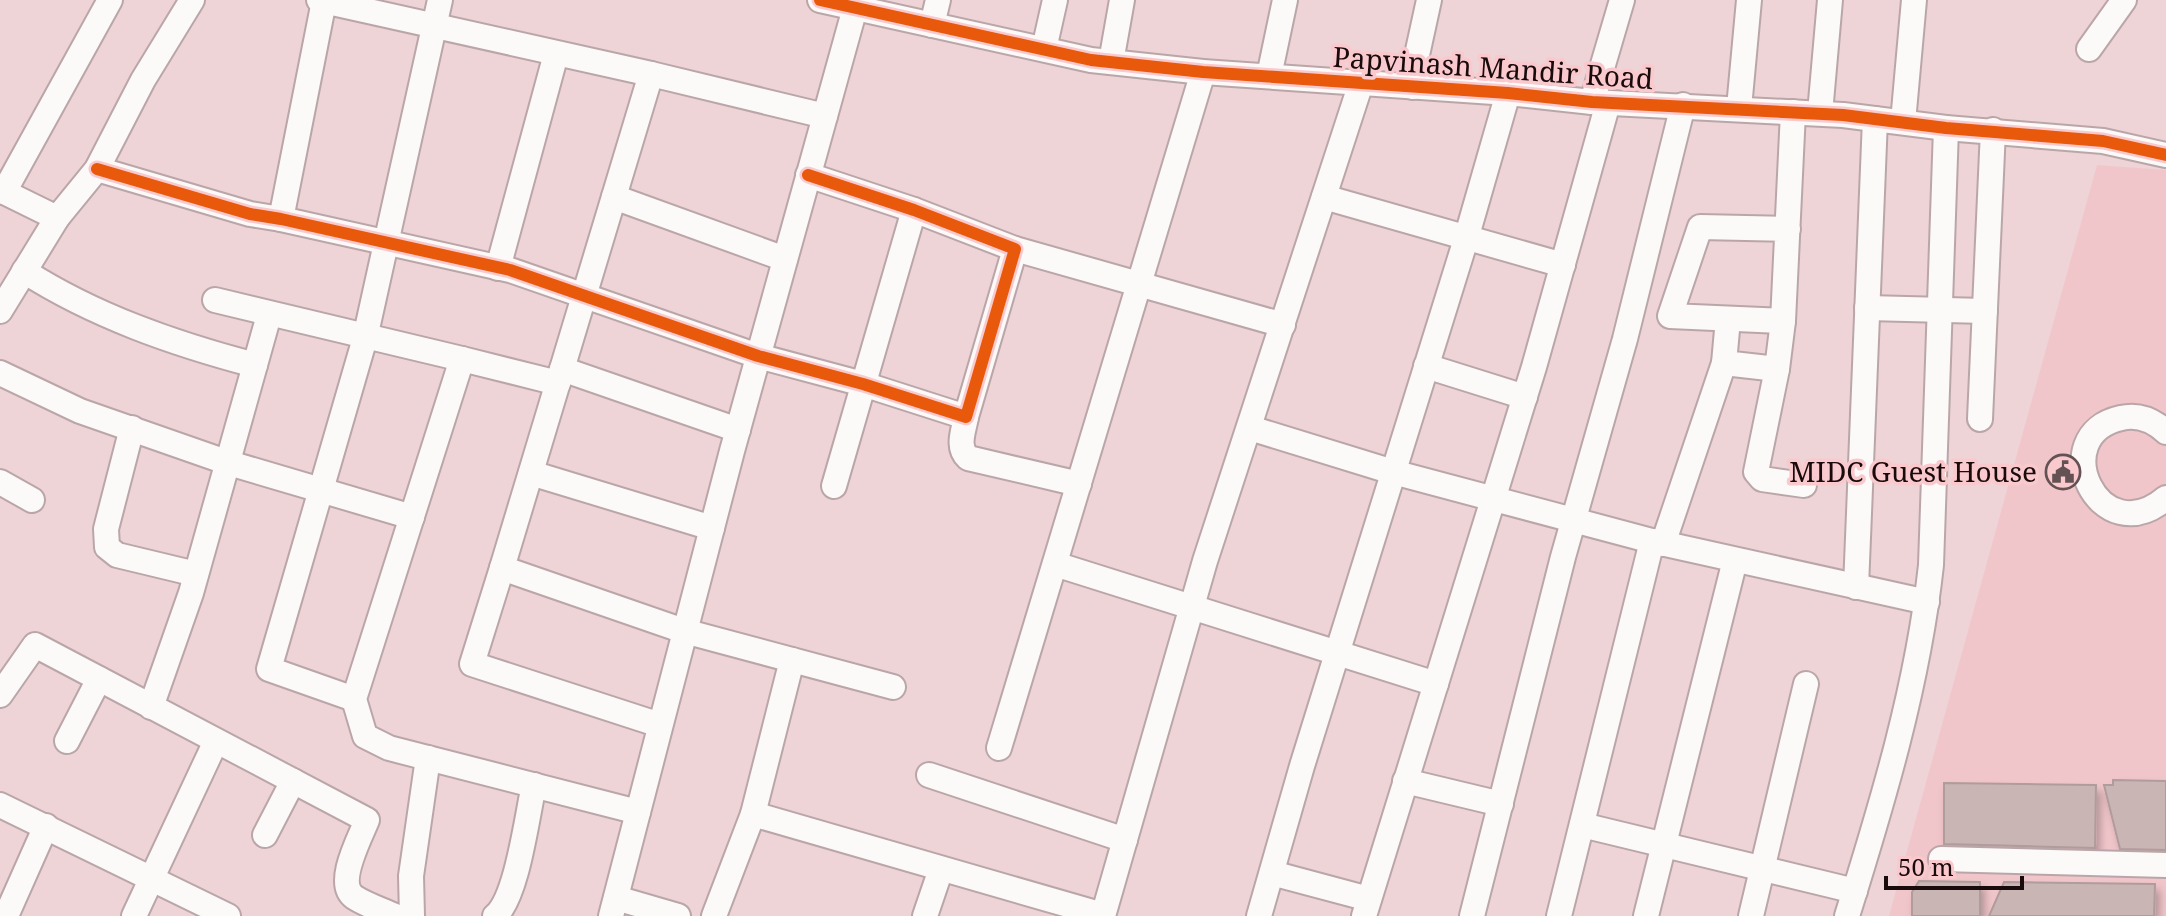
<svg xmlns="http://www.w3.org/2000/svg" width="2166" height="916" font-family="'Noto Serif',serif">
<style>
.built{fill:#f1c6ca}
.building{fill:#c9b5b3;stroke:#b09c9c;stroke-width:2;filter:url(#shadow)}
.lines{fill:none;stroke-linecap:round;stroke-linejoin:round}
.minor-casing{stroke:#baa6a8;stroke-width:28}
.minor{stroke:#fcf9f9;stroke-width:24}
.cycleway-casing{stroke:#f9c9cd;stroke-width:17}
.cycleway{stroke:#e8590c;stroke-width:12}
.labels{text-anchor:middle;stroke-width:7;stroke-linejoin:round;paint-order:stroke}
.street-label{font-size:28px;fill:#190a0c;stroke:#f9c9cd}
.poi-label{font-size:28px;fill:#190a0c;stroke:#f9c9cd;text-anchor:end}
</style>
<defs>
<filter id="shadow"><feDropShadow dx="4" dy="7" stdDeviation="4" flood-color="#0004"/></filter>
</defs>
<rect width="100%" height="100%" fill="#eed4d6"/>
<polygon class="built" points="2097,165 2166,170 2166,916 1889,916"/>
<g class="building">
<polygon points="2113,780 2166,781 2166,850 2120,849 2104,785 2113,785"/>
<polygon points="1944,783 2096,785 2095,848 1944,844"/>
<polygon points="1919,881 1980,882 1980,916 1912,916 1912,892"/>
<polygon points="2004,882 2155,884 2154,916 1989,916"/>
</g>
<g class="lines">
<g class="minor-casing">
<g id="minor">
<polyline points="319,0 651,74"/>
<polyline points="820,0 1091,60 1203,72 1508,93 1592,102 1843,115 1946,128 2103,141 2166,155"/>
<polyline points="932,25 938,0"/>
<polyline points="1044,49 1055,0"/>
<polyline points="2089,49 2124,0"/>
<polyline points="1111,62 1122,0"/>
<polyline points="1269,76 1285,0"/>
<polyline points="1413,87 1417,55 1429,0"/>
<polyline points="1592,102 1622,0"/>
<polyline points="1739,108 1749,0"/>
<polyline points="1820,113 1830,0"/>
<polyline points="825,116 651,74 502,568 684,631 893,687"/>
<polyline points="1903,122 1914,0"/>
<polyline points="97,169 250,214 281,219 510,270 758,356 863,384 966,417 1015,249 914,210 808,175"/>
<polyline points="0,190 57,218"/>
<polyline points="4,192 110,0"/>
<polyline points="614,197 785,259"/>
<polyline points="1324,197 1563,265"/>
<polyline points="281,219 324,1"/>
<polyline points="1788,229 1700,227 1670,316 1783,321 1793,112"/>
<polyline points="1015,249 1283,325"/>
<polyline points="498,268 556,54"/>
<path d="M24,271c70,45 151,73 231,94"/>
<polyline points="215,300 462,359 354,699 365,736 389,748 638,812"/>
<polyline points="1867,308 1985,311"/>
<polyline points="0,311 57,218 97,169 143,80 192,0"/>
<polyline points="1728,319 1724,363 1777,369"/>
<polyline points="1783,321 1777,369 1756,472 1762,479 1804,485"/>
<polyline points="462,359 558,383"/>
<polyline points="1426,366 1525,397"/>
<polyline points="562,369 738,430"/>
<polyline points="0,373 80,411 229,463 412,517"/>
<path d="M966,417c-2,13 -10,30 2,41l111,26"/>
<polyline points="1980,419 1993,130"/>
<polyline points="132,428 106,529 107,547 117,555 196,574"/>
<polyline points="1250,428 1393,472 1652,541"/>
<path d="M2166,432c-13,-12 -28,-18 -45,-14 -77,17 -22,137 45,80"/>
<polyline points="531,473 712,528"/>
<polyline points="0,482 32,500"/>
<polyline points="834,486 914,210"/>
<polyline points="1663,544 1724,363"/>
<polyline points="1055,564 1436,684"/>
<polyline points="502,568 472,664 660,725"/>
<polyline points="1856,587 1875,119"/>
<path d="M0,695l35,-50 332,175c-7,18 -32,63 -13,77 12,8 28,13 41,19"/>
<polyline points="354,699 269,669 365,338 440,0"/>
<polyline points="151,707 191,593 269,315"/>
<polyline points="67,741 99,679"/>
<polyline points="999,748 1203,72"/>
<polyline points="929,775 1125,840"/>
<polyline points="1405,781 1501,804"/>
<polyline points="0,805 228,916"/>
<polyline points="753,814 1103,915"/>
<polyline points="1582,825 1855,891"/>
<polyline points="265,835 293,781"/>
<polyline points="1941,859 2166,865"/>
<polyline points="1272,873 1369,899"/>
<polyline points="616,898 678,916"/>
<polyline points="6,916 46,826"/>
<polyline points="134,916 216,741"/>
<polyline points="412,916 411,876 428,758"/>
<path d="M495,916c22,-18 32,-100 39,-131"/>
<polyline points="611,916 732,451 855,8"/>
<polyline points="714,916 753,814 792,660"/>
<polyline points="925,916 941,869"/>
<polyline points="1103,916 1205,561 1361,83"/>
<polyline points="1259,916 1302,766 1466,239 1508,93"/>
<polyline points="1364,916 1534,367 1608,103"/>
<polyline points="1472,916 1563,557 1625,339 1683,105"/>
<polyline points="1559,916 1652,541 1927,602"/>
<polyline points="1646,916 1735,560"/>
<polyline points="1751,916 1806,684"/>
<path d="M1847,916c36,-115 71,-231 84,-351l15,-437"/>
</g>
</g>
<use href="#minor" class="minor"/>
<g class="cycleway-casing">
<g id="cycleway">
<polyline points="820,0 1091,60 1203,72 1508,93 1592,102 1843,115 1946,128 2103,141 2166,155"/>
<polyline points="97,169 250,214 281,219 510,270 758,356 863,384 966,417 1015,249 914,210 808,175"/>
</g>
</g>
<use href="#cycleway" class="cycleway"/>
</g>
<defs>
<g id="civic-ring" transform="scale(1.8)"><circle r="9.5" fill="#f9c9cd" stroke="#645153" stroke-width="1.5"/><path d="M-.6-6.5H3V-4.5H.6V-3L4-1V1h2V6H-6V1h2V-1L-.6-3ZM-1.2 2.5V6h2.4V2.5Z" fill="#645153"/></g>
</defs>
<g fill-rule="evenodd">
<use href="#civic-ring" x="2063" y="472"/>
</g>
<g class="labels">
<g class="street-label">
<text transform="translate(1493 68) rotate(4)" y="10">Papvinash Mandir Road</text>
</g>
<g class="poi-label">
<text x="2037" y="482">MIDC Guest House</text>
</g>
</g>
<path d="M1886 876v12h136v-12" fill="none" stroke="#190a0c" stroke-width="4"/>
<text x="1898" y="876" font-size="24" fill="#190a0c" stroke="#f9c9cd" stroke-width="6" paint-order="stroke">50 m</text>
</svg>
